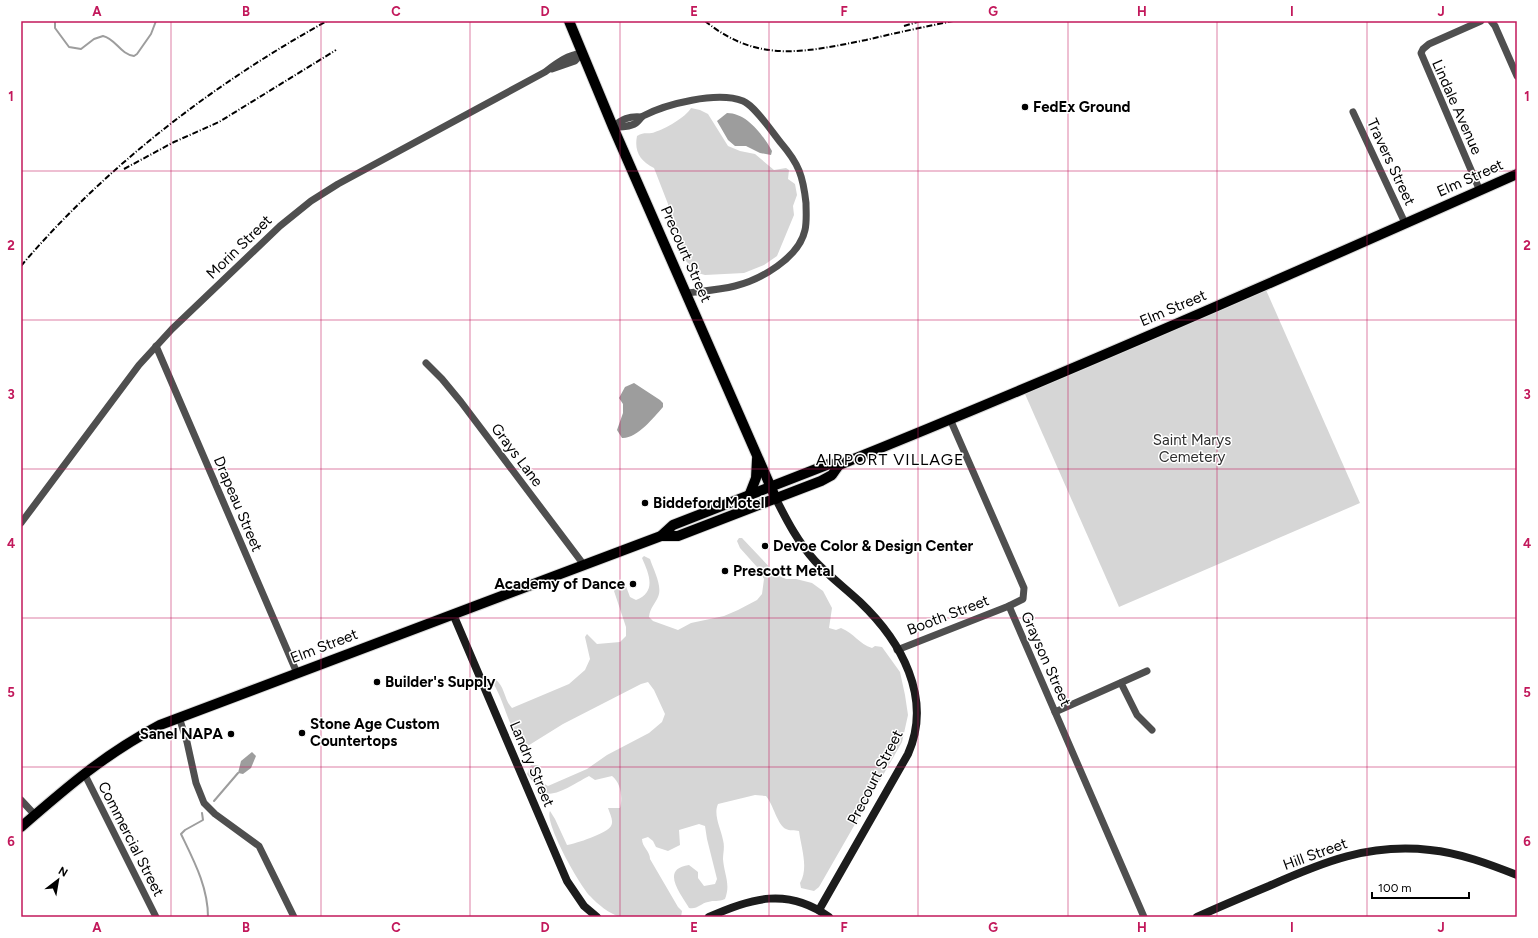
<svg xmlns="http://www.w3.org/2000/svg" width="1538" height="938" font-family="Figtree,sans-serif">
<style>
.green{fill:#d6d6d6}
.water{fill:#9d9d9d}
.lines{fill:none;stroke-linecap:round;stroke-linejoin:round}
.stream{stroke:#9d9d9d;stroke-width:2}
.primary-casing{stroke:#dbdbdb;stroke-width:12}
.street{stroke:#4f4f4f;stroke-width:7}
.secondary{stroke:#1c1c1c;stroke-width:8}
.primary{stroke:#000;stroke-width:10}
.rail{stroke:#000;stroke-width:2;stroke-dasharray:6 2 1 2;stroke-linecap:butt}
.grid{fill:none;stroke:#c2185b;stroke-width:1;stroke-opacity:0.55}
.poi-dot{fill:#000;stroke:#fff;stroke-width:1.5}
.labels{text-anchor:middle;stroke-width:3;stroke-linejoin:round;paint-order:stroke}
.poi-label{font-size:15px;font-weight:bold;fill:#000;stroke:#fff;text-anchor:start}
.street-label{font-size:15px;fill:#000;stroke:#fff}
.park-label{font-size:15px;fill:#2d2d2d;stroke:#fff}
.neighbourhood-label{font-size:16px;letter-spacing:1px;fill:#000;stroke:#fff}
.neatline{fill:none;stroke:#c2185b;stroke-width:1.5}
.grid-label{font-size:13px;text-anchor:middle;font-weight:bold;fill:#c2185b}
</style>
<rect width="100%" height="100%" fill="#fff"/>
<g class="green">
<path d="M691,108l9,2 8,4 20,32 12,5 15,3 19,16 12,-2 3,2 -1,9 7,5 2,11 -4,11 1,9 -17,41 -13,9 -20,8 -39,2 -7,-2 -13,-13 -6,-21 -10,-19 -1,-16 -14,-36c-14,-7 -20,-17 -17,-32 8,-5 11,-1 18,-4 10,-3 31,-15 36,-24z"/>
<polygon points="1266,290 1360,503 1119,607 1025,394"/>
<path d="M739,538h3l35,37 9,4h10l16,4 11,8 9,17 -3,20 7,2 5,-2c13,5 18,16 31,20l3,-2 7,1 18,25 5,23 3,20 -6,27 -83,145 -5,4 -13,-3 -1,-5c9,-15 1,-36 -1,-52 -4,-1 -10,0 -13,-2 -8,-3 -13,-25 -20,-33l-11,-1 -37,9c-5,11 3,25 5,36 2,7 0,13 0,19 1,15 8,25 2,40 -7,3 -11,1 -17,3 -7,1 -11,8 -19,6 -7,-13 -30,-39 0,-43l9,7v6l6,8 11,-2 2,-5 -10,-40 -2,-13 -6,-2 -20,6 1,15 -12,6 -12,-4 -3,-6 -5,-4 -6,2c0,8 8,12 8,20l28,48 4,4 -1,6h-61c-10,-3 -23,-13 -30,-21 -10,-10 -46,-73 -40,-85l5,8 12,26c8,-1 41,-12 44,-19 3,-5 -1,-12 -3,-18h12c3,-10 1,-25 -8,-32l-17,4 -6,-4c-10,5 -33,21 -43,17 -8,-3 -14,-13 -19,-19l4,-9h7l4,7 -1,10 7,4 39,-17 20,-14 42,-22 13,-11 3,-8 -11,-24 -6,-8 -7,2 -78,40 -37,23c-19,-19 -20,-43 -33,-64l2,-4c10,7 9,21 17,29l57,-24 16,-14 5,-11 -5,-22 2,-3 10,10 23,-2 6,-6v-9l-12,-36 1,-6 4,-4h5l6,16 6,3c21,-8 13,-26 6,-42l2,-2 6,3c3,10 13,27 8,38 -3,7 -8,11 -9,20l4,4 25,9 13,-7 33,-7 14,-6 19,-10 5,-6 2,-15 -7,-12 -17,-19 -3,-7z"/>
</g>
<g class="water">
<path d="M727,113c20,0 36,22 45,38l-1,4 -11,-2 -14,-7h-11l-7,-6 -11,-19z"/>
<path d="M634,383l26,17 3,3v4c-9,10 -26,32 -41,31l-5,-8 6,-17v-9l-4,-6 6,-11z"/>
<polygon points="252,752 256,756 251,768 243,774 238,773 241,761"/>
</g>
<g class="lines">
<g class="stream">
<path d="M55,21v7l14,19 12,2 13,-10 9,-3c13,3 17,18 31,20l3,-2 14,-20 5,-13"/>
<polyline points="214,801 238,773"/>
<path d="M202,813l1,7 -18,10 -4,4c13,27 27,53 27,83"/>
</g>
<g class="primary-casing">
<g id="primary">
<polyline points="569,21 613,127 776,499"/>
<polyline points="749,496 756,478 757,459"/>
<polyline points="661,536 678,536 821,481 832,475 839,465"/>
<path d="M21,827c46,-40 84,-73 139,-102l501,-189 12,-11 156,-61 10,1c228,-92 453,-191 678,-291"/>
</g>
</g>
<g class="street">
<polyline points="1491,21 1495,26 1517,76"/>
<polyline points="552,69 575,61 582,53"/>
<polyline points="1353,112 1405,223"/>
<path d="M613,127c8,0 17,0 23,-4 3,-2 4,-5 7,-7 23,-12 74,-25 100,-15 12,5 29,31 38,42 18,21 22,33 25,60 0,9 1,18 -1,27 -6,28 -45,50 -70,56 -16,4 -33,5 -48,7"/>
<path d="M613,127c9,-8 16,-11 28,-10"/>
<polyline points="1480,191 1421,53 1423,49 1429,44 1481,21"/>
<polyline points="156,346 297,673"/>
<polyline points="426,363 442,379 461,402 584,565"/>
<polyline points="950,419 1024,588 1023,599 1009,606 1144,917"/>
<path d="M21,523l118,-158 33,-36 108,-103 31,-25 27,-17 207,-112c12,-9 22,-17 37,-19"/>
<polyline points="897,650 1009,606"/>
<polyline points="1121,683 1137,715 1152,730"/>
<polyline points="1055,712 1147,671"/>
<polyline points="179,717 187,742 196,783 204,803 215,814 259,846 294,917"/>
<polyline points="84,773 156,917"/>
<polyline points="21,800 35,815"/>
</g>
<g class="secondary">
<path d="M776,499c11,22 22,43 39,62 14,15 30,27 45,41 41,39 73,96 48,152l-89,156"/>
<polyline points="453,614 567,881 584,906 597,917"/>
<path d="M709,917c42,-19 79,-30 120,0"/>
<path d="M1197,917c24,-11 48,-21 72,-31 54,-24 100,-43 161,-36 30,3 59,14 87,25"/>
</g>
<use href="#primary" class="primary"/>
<g class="rail">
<path d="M705,21c53,43 100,31 161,19 29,-7 58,-13 87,-19"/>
<polyline points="904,26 921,21"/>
<polyline points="124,169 174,142 219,122 336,50"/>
<path d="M21,266c85,-100 192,-182 306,-245"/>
</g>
</g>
<path class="grid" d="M171,21v896M321,21v896M470,21v896M620,21v896M769,21v896M918,21v896M1068,21v896M1217,21v896M1367,21v896M21,171h1496M21,320h1496M21,469h1496M21,618h1496M21,767h1496"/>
<g class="poi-dot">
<circle cx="1025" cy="107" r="4"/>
<circle cx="645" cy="503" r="4"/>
<circle cx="765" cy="546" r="4"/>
<circle cx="725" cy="571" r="4"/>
<circle cx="633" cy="584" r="4"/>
<circle cx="377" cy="682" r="4"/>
<circle cx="302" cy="733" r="4"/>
<circle cx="231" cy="734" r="4"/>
</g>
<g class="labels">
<g class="poi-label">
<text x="1033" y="112">FedEx Ground</text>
<text x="653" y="508">Biddeford Motel</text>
<text x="773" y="551">Devoe Color &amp; Design Center</text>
<text x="733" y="576">Prescott Metal</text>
<text x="625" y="589" text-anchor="end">Academy of Dance</text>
<text x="385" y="687">Builder's Supply</text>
<text x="310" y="729">Stone Age Custom<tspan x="310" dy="17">Countertops</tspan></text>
<text x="223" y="739" text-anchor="end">Sanel NAPA</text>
</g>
<g class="street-label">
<text transform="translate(1457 107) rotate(66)" y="5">Lindale Avenue</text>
<text transform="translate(1391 162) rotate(65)" y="5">Travers Street</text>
<text transform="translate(1470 178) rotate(-24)" y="5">Elm Street</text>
<text transform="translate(239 247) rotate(-44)" y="5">Morin Street</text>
<text transform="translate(686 254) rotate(66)" y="5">Precourt Street</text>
<text transform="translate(1173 308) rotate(-23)" y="5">Elm Street</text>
<text transform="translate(517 455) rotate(53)" y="5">Grays Lane</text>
<text transform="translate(238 504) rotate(67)" y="5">Drapeau Street</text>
<text transform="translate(948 615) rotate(-21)" y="5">Booth Street</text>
<text transform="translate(324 646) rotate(-21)" y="5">Elm Street</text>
<text transform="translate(1046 659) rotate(66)" y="5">Grayson Street</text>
<text transform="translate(532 764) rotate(67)" y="5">Landry Street</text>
<text transform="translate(875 777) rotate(-63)" y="5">Precourt Street</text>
<text transform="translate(131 839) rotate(63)" y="5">Commercial Street</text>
<text transform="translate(1315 854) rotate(-20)" y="5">Hill Street</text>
</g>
<g class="park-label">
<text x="1192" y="445">Saint Marys<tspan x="1192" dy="17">Cemetery</tspan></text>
</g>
<g class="neighbourhood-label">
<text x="890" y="465">AIRPORT VILLAGE</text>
</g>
</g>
<rect width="1538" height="938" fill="none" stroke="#ffffff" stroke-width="44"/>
<g transform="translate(58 880) rotate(31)" stroke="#ffffff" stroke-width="3" paint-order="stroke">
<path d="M0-3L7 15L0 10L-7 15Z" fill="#000000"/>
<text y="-6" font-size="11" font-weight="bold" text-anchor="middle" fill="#000000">N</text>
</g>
<path d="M1372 892v6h97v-6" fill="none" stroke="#000000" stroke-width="2"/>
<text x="1378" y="892" font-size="12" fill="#000000" stroke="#ffffff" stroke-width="3" paint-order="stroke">100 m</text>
<rect x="22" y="22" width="1494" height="894" class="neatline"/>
<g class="grid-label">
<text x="97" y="16">A</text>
<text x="246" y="16">B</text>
<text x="396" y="16">C</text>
<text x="545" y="16">D</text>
<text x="694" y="16">E</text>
<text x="844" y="16">F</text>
<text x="993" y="16">G</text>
<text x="1142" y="16">H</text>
<text x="1292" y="16">I</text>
<text x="1441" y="16">J</text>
<text x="11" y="101">1</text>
<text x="1527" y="101">1</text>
<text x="11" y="250">2</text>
<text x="1527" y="250">2</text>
<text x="11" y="399">3</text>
<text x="1527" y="399">3</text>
<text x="11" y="548">4</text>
<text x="1527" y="548">4</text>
<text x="11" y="697">5</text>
<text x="1527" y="697">5</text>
<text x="11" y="846">6</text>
<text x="1527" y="846">6</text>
<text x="97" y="932">A</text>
<text x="246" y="932">B</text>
<text x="396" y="932">C</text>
<text x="545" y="932">D</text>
<text x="694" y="932">E</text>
<text x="844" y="932">F</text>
<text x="993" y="932">G</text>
<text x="1142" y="932">H</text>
<text x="1292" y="932">I</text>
<text x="1441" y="932">J</text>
</g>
</svg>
